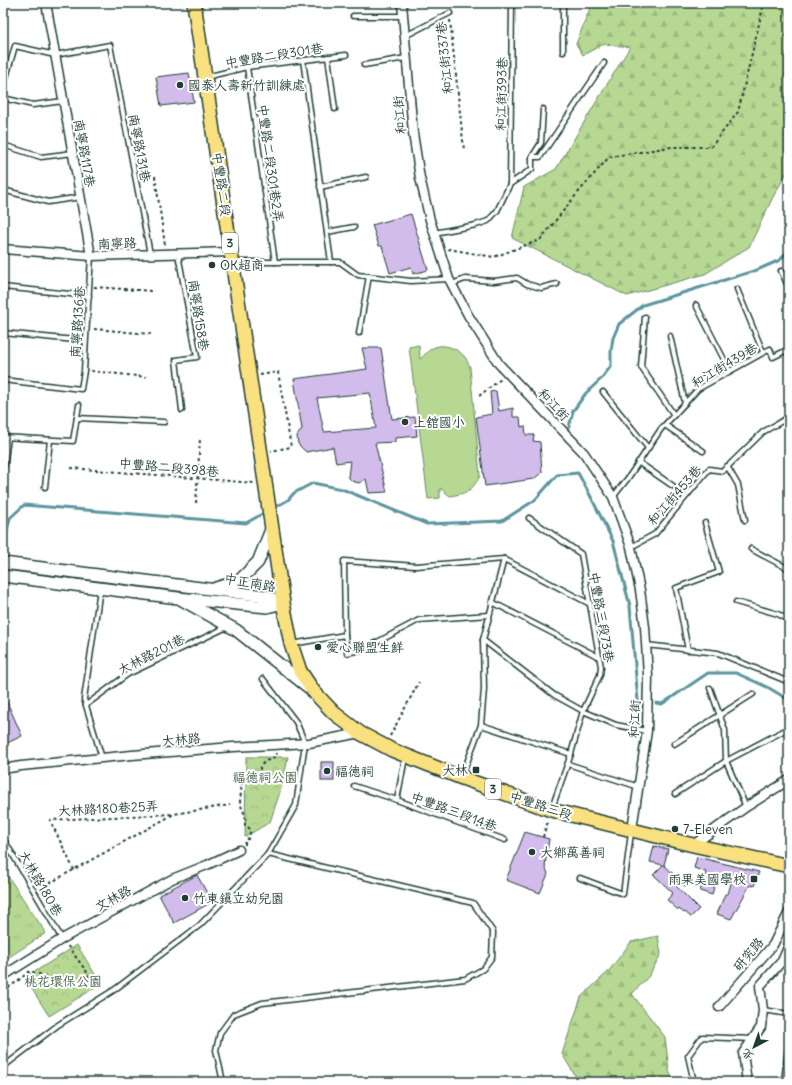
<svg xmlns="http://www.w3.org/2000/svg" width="792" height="1085" font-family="Delius,'LXGW WenKai TC',sans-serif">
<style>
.grass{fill:url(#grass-tufts);stroke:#6a8a64}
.forest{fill:url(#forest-firs);stroke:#6a8a64}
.park{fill:url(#park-crowns);stroke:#6a8a64}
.pitch{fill:#b6d893;stroke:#6a8a64}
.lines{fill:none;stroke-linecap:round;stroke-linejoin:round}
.stream{stroke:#5b959c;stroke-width:3}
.building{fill:#d2bcec;stroke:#1f3d34;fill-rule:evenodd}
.service-casing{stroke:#1f3d34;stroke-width:7}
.minor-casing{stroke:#1f3d34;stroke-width:11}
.tertiary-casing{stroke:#1f3d34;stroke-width:14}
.primary-casing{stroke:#1f3d34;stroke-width:16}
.path{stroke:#1f3d34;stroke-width:2;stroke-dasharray:3 3;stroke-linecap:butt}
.service{stroke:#fff;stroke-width:4}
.minor{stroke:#fff;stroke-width:8}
.tertiary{stroke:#fff;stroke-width:11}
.primary{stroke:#fae180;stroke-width:13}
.poi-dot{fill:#1f3d34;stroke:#fff;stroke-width:1.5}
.labels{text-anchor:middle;stroke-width:4;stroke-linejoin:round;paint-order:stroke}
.shield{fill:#fff;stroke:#627771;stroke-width:1}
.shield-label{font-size:12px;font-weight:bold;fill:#1f3d34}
.street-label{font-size:13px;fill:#1f3d34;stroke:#fff}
.poi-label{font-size:13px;fill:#1f3d34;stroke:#fff;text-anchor:start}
.park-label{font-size:13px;fill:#45644c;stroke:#fff}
</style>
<defs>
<pattern id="grass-tufts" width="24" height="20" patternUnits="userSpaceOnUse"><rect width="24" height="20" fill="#b6d893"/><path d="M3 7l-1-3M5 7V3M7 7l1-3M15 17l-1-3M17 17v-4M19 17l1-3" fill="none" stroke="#9cba7f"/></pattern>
<pattern id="forest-firs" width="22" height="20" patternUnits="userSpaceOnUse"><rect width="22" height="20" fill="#b6d893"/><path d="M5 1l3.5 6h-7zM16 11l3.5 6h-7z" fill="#9cba7f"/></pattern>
<pattern id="park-crowns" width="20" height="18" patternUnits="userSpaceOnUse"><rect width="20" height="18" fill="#b6d893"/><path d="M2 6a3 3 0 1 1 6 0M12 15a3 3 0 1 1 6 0" fill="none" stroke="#9cba7f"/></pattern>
</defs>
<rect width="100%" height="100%" fill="#fff"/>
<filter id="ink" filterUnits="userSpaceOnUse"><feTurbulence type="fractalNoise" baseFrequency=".025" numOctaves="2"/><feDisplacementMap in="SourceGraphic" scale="8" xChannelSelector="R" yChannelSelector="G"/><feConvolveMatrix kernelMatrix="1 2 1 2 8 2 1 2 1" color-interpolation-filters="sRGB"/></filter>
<g filter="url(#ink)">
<polygon class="grass" points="3,869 46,933 3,961"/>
<g class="forest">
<polygon points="592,3 789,3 789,169 773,197 749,247 705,274 627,296 512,238 524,187 556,169 595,104 630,47 604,44 583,55 576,44"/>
<polygon points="658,936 661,954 649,976 632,994 665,1037 669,1070 674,1082 579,1082 562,1054 581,997 608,972 631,942"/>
</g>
<g class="park">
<polygon points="246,757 288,757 283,783 270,822 245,837"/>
<polygon points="77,945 101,984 49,1016 25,978"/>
</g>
<path class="pitch" d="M419,345l1,14c5,-4 9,-10 15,-12 9,-4 23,2 29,9 3,3 4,8 6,11l10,109c-9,16 -13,17 -30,20l-10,-8v10l-12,1 -19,-152z"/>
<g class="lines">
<g class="stream">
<polyline points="569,427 573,411 586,393 601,379 611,366 611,351 613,338 619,324 643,305 757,270 780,260 789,250"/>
<polyline points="272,509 288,500 294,493 313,483 342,489 427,524 502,521 535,500 557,475 578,473 590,495 613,541 630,606 638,701 639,702"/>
<polyline points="3,547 10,518 24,505 246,523 266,512"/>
<polyline points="656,703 662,704 708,673 736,673 769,688 789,700"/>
</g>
</g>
<g class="building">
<polygon points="189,73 194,102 161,106 156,77"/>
<polygon points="411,214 428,270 413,274 411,267 390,273 382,246 379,246 372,225"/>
<path d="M362,348h19l11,71 23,-2 2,19 -22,2v4l-20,1 12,49 -18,1 -3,-14 -7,4 -7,-2 -4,-4 2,-16 -14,2 -3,-16 -27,5 -8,-8 -1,-8 5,-7 -8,-50 73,-10zM370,393l6,35 -52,4 -7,-34z"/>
<polygon points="496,391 499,411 513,408 513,417 520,417 521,427 525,426 526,435 534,435 533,441 540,442 542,472 534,479 485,486 476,417 492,414 490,392"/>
<polygon points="3,693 22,736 3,745"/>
<rect x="321" y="762" width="13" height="19"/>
<polygon points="525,832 549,839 545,866 548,874 540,893 506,880"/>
<polygon points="654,846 668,849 664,865 686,886 672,882 699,909 691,917 685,912 684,913 679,909 678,910 667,900 673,893 655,876 653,875 663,865 650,862"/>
<polygon points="697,857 759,872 754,886 750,885 731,919 717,914 725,894 728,894 732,880 717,875 712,895 700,891 706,872 694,868"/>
<polygon points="197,875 212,902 174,923 159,895"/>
</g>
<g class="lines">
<g class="service-casing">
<g id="service">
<polyline points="563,3 563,52"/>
<polyline points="353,16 403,16"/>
<polyline points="405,36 450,13"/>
<polyline points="328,57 335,109"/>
<polyline points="303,60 331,262"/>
<polyline points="364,65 406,58"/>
<polyline points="247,67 275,262"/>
<polyline points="206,77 247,67 346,55"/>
<polyline points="3,88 15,46 55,55 110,45 150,254"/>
<polyline points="3,98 33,105 63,101"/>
<polyline points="3,145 41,157 73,153"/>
<polyline points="532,157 540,157 604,63"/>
<polyline points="510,184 532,169 532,157 541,143 543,109"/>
<polyline points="320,187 366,177"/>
<polyline points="3,190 48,202 81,197"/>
<polyline points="327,232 354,227"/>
<polyline points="434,233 476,225 488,221 497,211 510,184 512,3"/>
<polyline points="178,254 197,357 176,360 182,410"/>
<polyline points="234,262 340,262 358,275 411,281 449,279"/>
<polyline points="781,271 789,288"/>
<polyline points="452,284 465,279 494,281 517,278 527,284 541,288 557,284"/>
<polyline points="3,287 89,296"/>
<polyline points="737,289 763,352"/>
<polyline points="696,305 730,371"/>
<polyline points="645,317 641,367 674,415"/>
<polyline points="3,333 85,341"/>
<polyline points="359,333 369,276"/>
<polyline points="670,336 685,403"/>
<polyline points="3,380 81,389 84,371 91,256"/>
<polyline points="603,392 648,448"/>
<polyline points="77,418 164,422"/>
<polyline points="665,425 703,451"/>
<polyline points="3,437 73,441 79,405"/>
<polyline points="638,462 673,486"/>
<polyline points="727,466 738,485 745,520"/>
<polyline points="3,473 8,438"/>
<polyline points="45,487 50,440"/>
<polyline points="613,497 628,478 661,429 698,389 770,349 773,357 789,349"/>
<polyline points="529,518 581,554 601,667 600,675 583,711 571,754 552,808"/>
<polyline points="631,547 655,534 709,469 723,471 763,432 789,417"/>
<polyline points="751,549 789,569"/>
<polyline points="504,559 590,604"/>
<polyline points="100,589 84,699 102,758"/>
<polyline points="492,602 599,657"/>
<polyline points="736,602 778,614 789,620"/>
<polyline points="345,635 347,653 364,649 419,620 489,615"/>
<polyline points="483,640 554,695 583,711 616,725 647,731"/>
<polyline points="292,644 345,635 344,561 416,566 504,559"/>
<polyline points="646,645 718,653 789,682"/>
<polyline points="688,650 676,588 719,572 705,523"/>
<polyline points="710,688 725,730 726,761 746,807"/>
<polyline points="86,705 128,674 227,627"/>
<polyline points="481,725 571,754"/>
<polyline points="674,744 753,694"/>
<polyline points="568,764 639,787"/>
<polyline points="462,776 481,725 484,689 483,640 504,559"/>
<polyline points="354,786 397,800 505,840"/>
<polyline points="675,794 726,761 789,728"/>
<polyline points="397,800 405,758"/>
<polyline points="3,838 62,939"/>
<polyline points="580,878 623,894 631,833"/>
<polyline points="763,1010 789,1014"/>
<polyline points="3,1067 58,1025 114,990 200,925 268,854 296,805 305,743 296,722 263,679"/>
<polyline points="223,1082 216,1050 220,1033 234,1014 262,1003 465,979 483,969 492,957 493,932 473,903 268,854"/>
<polyline points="694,1082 688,1056 702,1037 753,1039"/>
<polyline points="784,1082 789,1038"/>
</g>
</g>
<g class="minor-casing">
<g id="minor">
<polyline points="46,3 91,256"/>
<polyline points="402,3 413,133 420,178 430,220 449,279 468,315 499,364 584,453 613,497 631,547 640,590 645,627 648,676 647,731 632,829"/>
<polyline points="3,249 91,256 232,252"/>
<polyline points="3,769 21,766 132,755 233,747 309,743 360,733"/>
<polyline points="693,845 746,807 789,780"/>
<polyline points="3,976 62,939 172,879 207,865 239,850"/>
<polyline points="719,1007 773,945 789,912"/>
<polyline points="747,1082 743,1053 761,1027 763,1010 760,986 782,961 789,945"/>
</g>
</g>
<g class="tertiary-casing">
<g id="tertiary">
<polyline points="3,563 265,596 283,603"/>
<polyline points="3,576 178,598 267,607 283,603"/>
<polyline points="216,588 239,581 258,562 272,527"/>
<polyline points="182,600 236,630 308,687"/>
</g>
</g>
<g class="primary-casing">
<polyline id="primary" points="194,3 283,603 291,644 300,671 314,692 334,713 360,733 392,750 462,778 551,810 693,845 789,866"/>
</g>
<g class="path">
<polyline points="450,20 464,150"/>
<polyline points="155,176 165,245"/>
<polyline points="448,249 494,257 540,240 576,195 609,157 671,147 711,147 738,112 764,3"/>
<polyline points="94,287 152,291"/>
<polyline points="94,329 151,334"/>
<polyline points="91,371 146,377"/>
<polyline points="260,375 278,372 291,447 271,451"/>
<polyline points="479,396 501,379"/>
<polyline points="71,468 254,483"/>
<polyline points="196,503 200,439"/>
<polyline points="390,736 419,682"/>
<polyline points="543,837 548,821"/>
<path d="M245,845v-3l3,-3 3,-9 -3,-3 -3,-2c0,-3 1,-7 0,-10 -2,-5 -4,-8 -5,-13 0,-6 2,-11 1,-17l4,-6 10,2 5,-6v-9l6,-5 9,-4 1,-4"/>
<polyline points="74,870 50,820 174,814"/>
<polyline points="39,889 174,814 230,805"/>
<polyline points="3,991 15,983 30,971 76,986 89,975 67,945"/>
</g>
<use href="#service" class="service"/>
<use href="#minor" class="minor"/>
<use href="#tertiary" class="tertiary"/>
<use href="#primary" class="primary"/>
</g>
</g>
<g class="poi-dot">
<circle cx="180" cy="85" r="4"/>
<circle cx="212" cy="265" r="4"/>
<circle cx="405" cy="422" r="4"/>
<circle cx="318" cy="647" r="4"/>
<rect x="472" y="766" width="8" height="8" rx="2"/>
<circle cx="327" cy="771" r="4"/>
<circle cx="675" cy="829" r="4"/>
<circle cx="532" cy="852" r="4"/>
<rect x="750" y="875" width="8" height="8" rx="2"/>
<circle cx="185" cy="898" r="4"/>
</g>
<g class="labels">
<g class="shield">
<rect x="222" y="233" width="16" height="20" rx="3"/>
<rect x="485" y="779" width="16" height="20" rx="3"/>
</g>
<g class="shield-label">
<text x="230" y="247">3</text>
<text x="493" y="793">3</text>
</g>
<g class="street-label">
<text transform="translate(274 55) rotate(-9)" y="5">中豐路二段301巷</text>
<text transform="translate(444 58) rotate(-96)" y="5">和江街337巷</text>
<text transform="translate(501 94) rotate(-89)" y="5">和江街393巷</text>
<text transform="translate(399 115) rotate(-95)" y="5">和江街</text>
<text transform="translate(140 148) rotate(79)" y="5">南寧路131巷</text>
<text transform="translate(85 153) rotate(80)" y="5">南寧路117巷</text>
<text transform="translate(271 163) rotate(82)" y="5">中豐路二段301巷2弄</text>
<text transform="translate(222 184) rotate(82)" y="5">中豐路二段</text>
<text transform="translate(117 243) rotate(-2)" y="5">南寧路</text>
<text transform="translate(199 315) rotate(81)" y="5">南寧路158巷</text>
<text transform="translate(77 322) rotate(-86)" y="5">南寧路136巷</text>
<text transform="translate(724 365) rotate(-31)" y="5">和江街439巷</text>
<text transform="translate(554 404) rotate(47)" y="5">和江街</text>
<text transform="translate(169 467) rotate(5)" y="5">中豐路二段398巷</text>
<text transform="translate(674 495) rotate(-49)" y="5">和江街453巷</text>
<text transform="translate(250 582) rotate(10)" y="5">中正南路</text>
<text transform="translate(602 617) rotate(80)" y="5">中豐路三段73巷</text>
<text transform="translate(151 654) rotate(-27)" y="5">大林路201巷</text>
<text transform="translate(634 719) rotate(-87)" y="5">和江街</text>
<text transform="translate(181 739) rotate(-5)" y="5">大林路</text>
<text transform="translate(541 805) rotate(18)" y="5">中豐路三段</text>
<text transform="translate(108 808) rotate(-3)" y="5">大林路180巷25弄</text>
<text transform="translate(454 811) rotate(20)" y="5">中豐路三段14巷</text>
<text transform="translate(41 883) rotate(60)" y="5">大林路180巷</text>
<text transform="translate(113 898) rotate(-29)" y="5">文林路</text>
<text transform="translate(748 954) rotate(-50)" y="5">研究路</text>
</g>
<g class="poi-label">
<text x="188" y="90">國泰人壽新竹訓練處</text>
<text x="220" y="270">OK超商</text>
<text x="413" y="427">上舘國小</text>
<text x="326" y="652">愛心聯盟生鮮</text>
<text x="468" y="775" text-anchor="end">大林</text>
<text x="335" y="776">福德祠</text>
<text x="683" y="834">7-Eleven</text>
<text x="540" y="857">大鄉萬善祠</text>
<text x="746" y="884" text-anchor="end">雨果美國學校</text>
<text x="193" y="903">竹東鎮立幼兒園</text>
</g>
<g class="park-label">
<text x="265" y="782">福德祠公園</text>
<text x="63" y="986">桃花環保公園</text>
</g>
</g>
<rect width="792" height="1085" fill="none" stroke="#fff" stroke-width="16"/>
<rect x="8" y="8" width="776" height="1069" fill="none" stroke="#1f3d34" stroke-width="1.5" filter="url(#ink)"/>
<g transform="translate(754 1047) rotate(221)" stroke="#ffffff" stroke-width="3" paint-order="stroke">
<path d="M0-3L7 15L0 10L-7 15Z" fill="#1f3d34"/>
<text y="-6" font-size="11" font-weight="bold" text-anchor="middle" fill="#1f3d34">北</text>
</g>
</svg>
